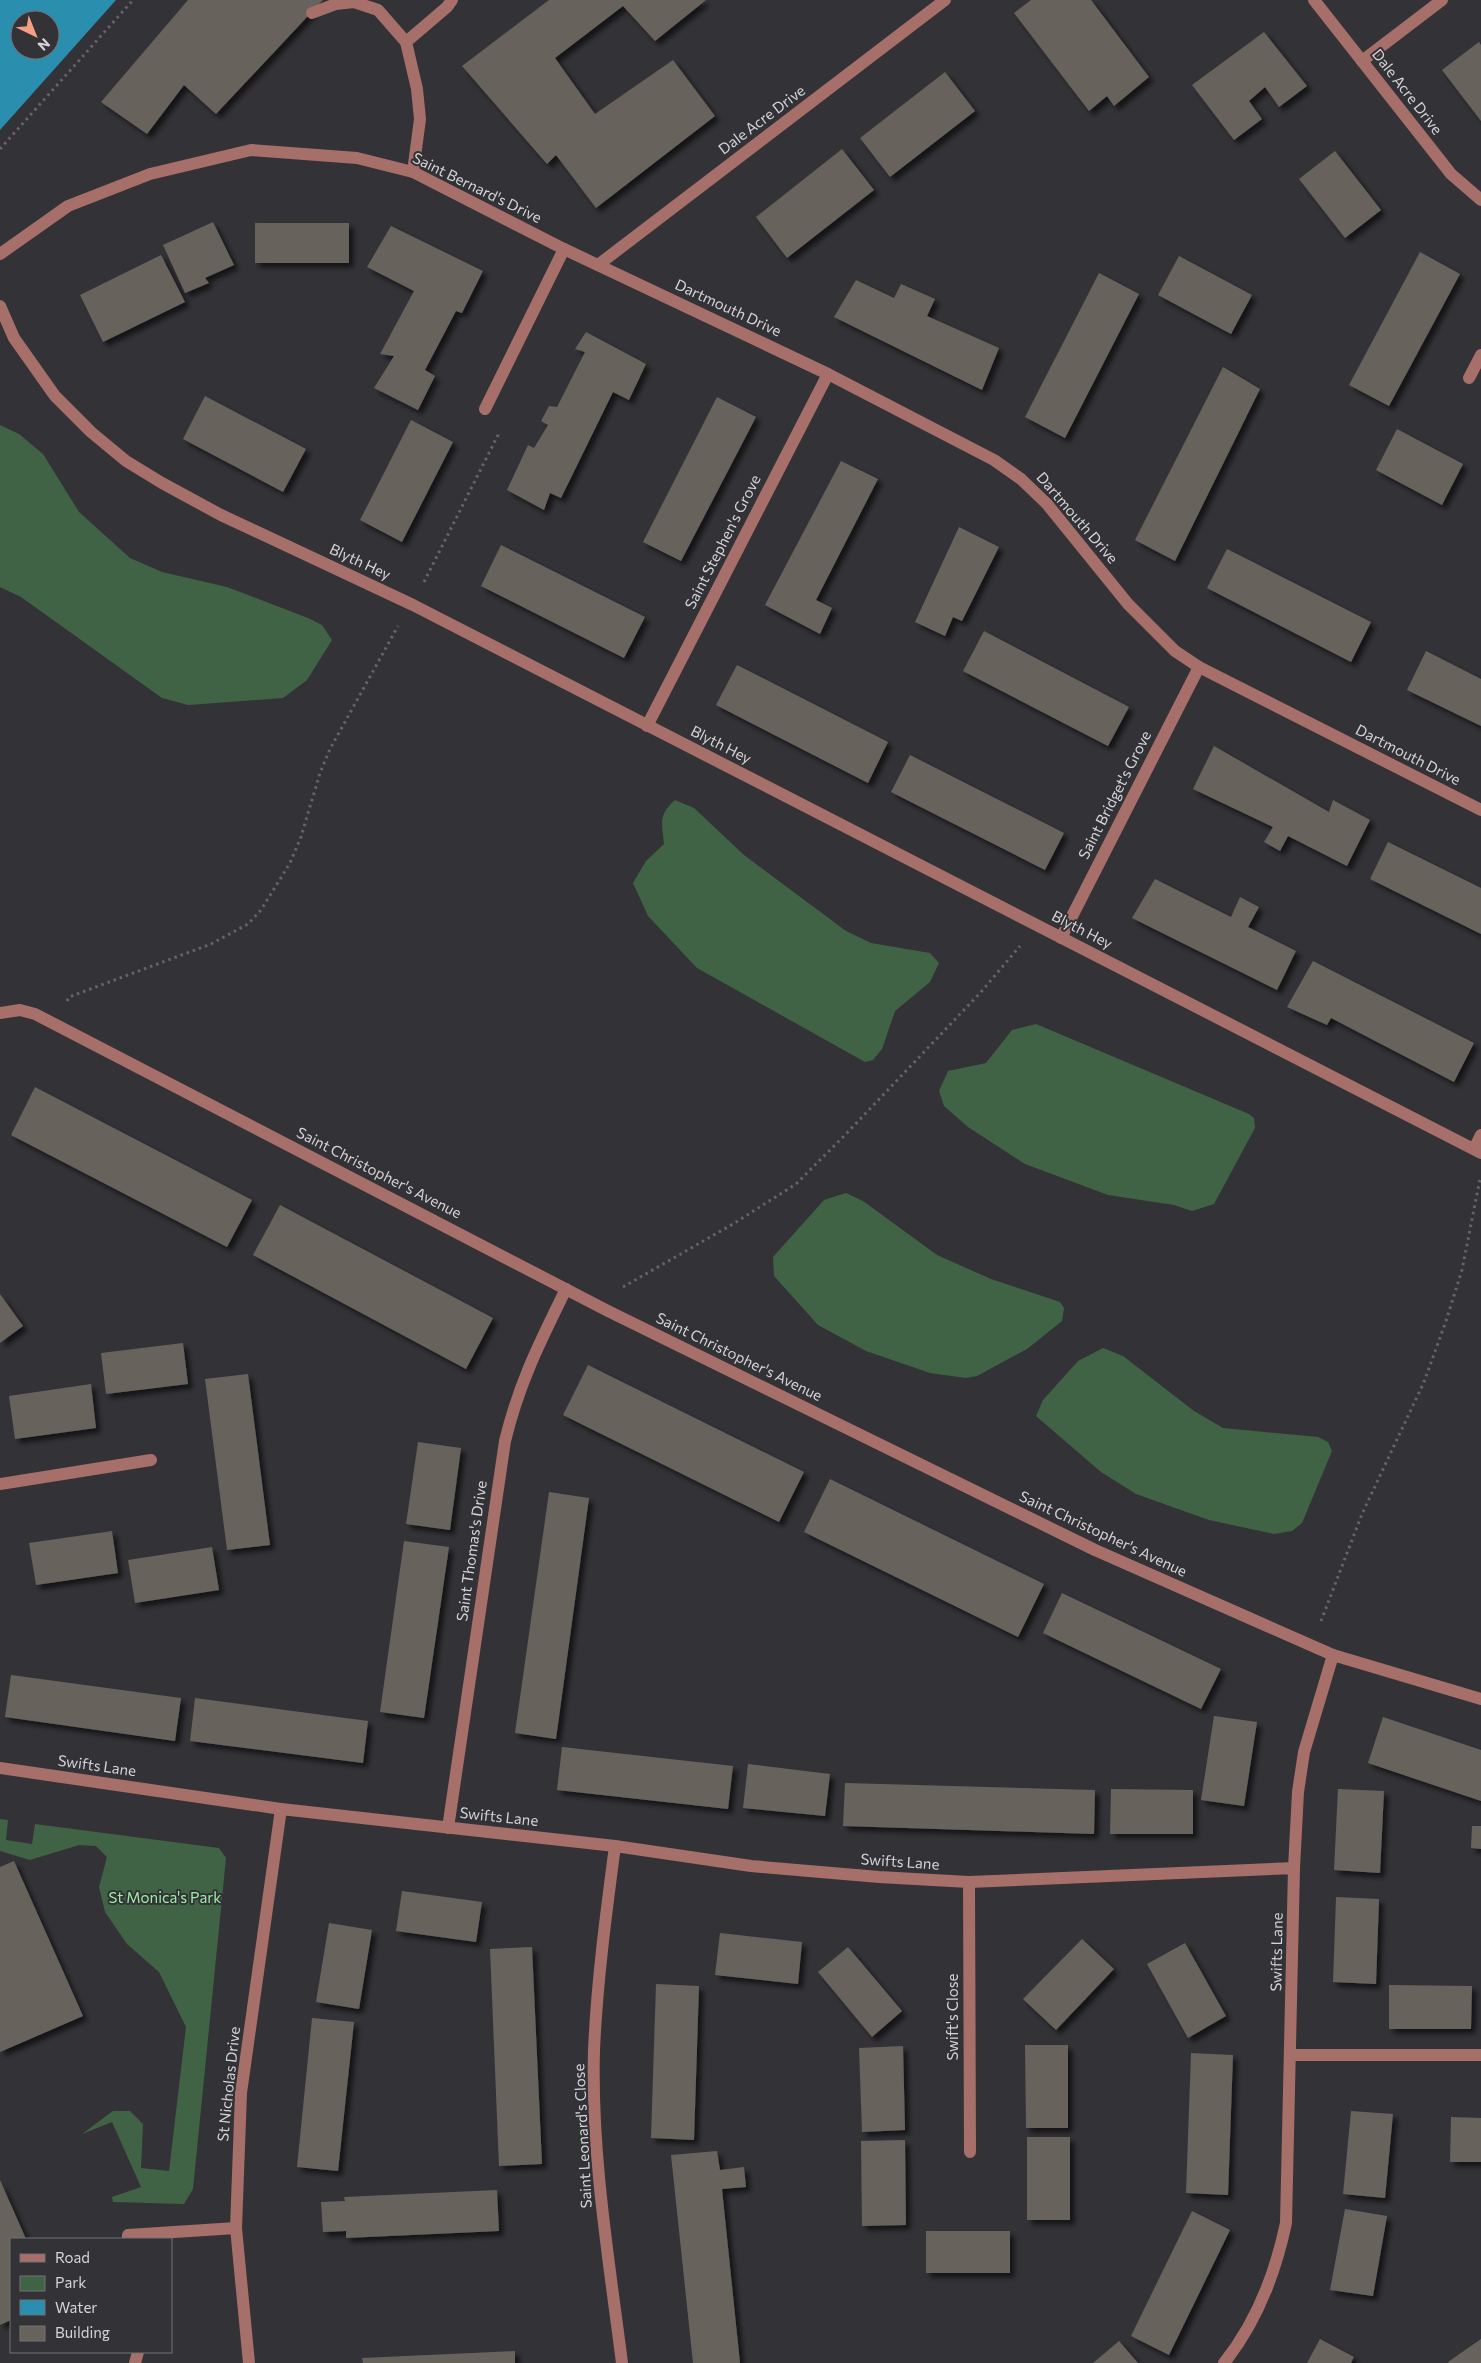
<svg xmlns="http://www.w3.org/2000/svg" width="1481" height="2363" font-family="Commissioner,sans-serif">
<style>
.green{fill:#416345}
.water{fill:#2a8eae;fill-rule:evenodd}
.building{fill:#68625d;filter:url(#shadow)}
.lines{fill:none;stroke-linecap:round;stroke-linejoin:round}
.path{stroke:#656469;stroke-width:3;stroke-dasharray:2.5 4;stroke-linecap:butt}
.minor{stroke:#a66f69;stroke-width:12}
.labels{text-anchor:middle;stroke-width:4;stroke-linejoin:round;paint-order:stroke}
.street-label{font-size:15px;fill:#d4d3d7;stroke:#333237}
.park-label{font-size:15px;fill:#9aefa5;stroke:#333237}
</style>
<defs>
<filter id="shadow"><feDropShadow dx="4.5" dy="4.5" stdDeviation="2.5" flood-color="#0009"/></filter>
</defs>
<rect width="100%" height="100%" fill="#333237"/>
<g class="green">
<polygon points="0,425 19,434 43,454 79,512 130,558 162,572 227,587 308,618 322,625 332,640 307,680 283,698 188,705 162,698 21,597 0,587"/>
<path d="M675,800l19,8 50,47 102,76 25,12 59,10 9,10 -9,19 -35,29 -13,38 -9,11 -8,2 -168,-94 -49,-52 -15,-33 13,-22 18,-17c-2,-21 -6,-29 11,-44z"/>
<polygon points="1036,1024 1249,1114 1254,1118 1255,1128 1214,1204 1192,1211 1174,1205 1108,1195 1025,1164 968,1127 944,1106 939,1091 948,1071 986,1063 1012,1030"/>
<polygon points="846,1193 863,1201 937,1255 991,1279 1060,1302 1064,1308 1062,1321 1027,1349 977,1376 966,1378 930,1373 866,1351 818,1325 774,1276 773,1257 824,1200"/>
<polygon points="1103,1348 1123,1356 1194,1411 1223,1428 1318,1437 1328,1442 1332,1451 1302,1523 1292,1531 1274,1534 1209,1520 1136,1494 1101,1472 1036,1416 1043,1400 1078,1361"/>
<polygon points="0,1819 8,1820 6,1840 32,1844 35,1824 219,1848 226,1858 193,2189 184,2204 113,2202 112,2197 141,2187 112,2122 82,2134 113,2111 130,2111 143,2124 141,2168 169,2171 186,2027 159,1972 127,1944 105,1912 99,1887 107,1857 96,1846 79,1845 30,1860 0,1851"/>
</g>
<path class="water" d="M0,0h116l-116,130zM20,20h30v30h-30z"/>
<g class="building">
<polygon points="188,0 323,0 216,114 184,85 147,134 101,102"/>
<polygon points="549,0 706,0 655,41 623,6 555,58 595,114 673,60 715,116 596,208 556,155 547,164 462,66"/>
<polygon points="1031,0 1091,0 1149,77 1114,106 1107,96 1089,111 1014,13"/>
<polygon points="1264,32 1307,86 1279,107 1265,87 1249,101 1262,119 1234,140 1192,85"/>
<polygon points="1479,42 1481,45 1481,121 1442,70"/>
<polygon points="945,72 975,111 890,177 860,138"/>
<polygon points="842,149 874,190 787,258 756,217"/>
<polygon points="1335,151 1381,210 1345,238 1299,179"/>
<polygon points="213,222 234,265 205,278 209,283 185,293 163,245"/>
<rect x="255" y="223" width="94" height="40"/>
<polygon points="391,226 483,271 462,313 456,311 425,370 435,376 418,410 374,388 394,356 380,354 414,291 367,267"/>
<polygon points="1420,252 1460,274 1389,406 1349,385"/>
<polygon points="161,255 185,302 103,342 80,295"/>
<polygon points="1179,256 1252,295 1231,334 1158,295"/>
<polygon points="1099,273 1139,294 1065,438 1025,417"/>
<polygon points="856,280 894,298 901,284 935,299 927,316 999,348 982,390 834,317"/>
<polygon points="586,332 646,364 629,400 613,392 561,498 550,493 544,510 507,490 528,445 534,448 548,425 541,421 549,406 557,407 585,352 575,349"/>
<polygon points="1223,367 1260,389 1175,561 1135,540"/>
<polygon points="205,396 306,449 283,492 183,439"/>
<polygon points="717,397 756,417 681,561 643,542"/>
<polygon points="411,420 453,442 402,542 360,520"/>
<polygon points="1397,429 1463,464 1442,505 1376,470"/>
<polygon points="841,461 878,479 816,600 832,608 820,634 765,605"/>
<polygon points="959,527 999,547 962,621 953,617 945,636 915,622"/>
<polygon points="501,545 645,617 624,658 481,586"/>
<polygon points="1227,549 1371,622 1351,662 1207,588"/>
<polygon points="984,631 1129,707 1108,746 963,671"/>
<polygon points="1426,651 1481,679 1481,726 1407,690"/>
<polygon points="737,665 888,742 868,783 716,705"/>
<polygon points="1214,746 1329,812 1333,800 1370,820 1347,866 1288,836 1280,851 1264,842 1273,827 1193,789"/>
<polygon points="910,755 1064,833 1045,870 891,792"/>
<polygon points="1388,842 1481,888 1481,934 1370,879"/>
<polygon points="1155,879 1231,917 1240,897 1259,907 1248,927 1296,951 1277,990 1132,918"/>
<polygon points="1313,961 1474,1043 1454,1082 1331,1018 1327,1025 1287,1007"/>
<polygon points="35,1087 252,1200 227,1247 11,1135"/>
<polygon points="280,1205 493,1318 466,1369 253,1255"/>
<polygon points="0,1294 23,1326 0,1343"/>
<polygon points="183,1343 188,1384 106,1394 101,1353"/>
<polygon points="588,1365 804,1472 779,1522 563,1415"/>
<polygon points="248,1374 270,1545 227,1550 205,1379"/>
<polygon points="91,1384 96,1428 15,1439 9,1396"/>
<polygon points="418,1442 461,1448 450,1530 406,1524"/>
<polygon points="830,1479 1044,1584 1018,1637 804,1532"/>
<polygon points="549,1492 589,1498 556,1739 515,1733"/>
<polygon points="112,1531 118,1573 36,1585 29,1543"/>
<polygon points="404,1541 449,1547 424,1718 380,1712"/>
<polygon points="212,1547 219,1590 135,1603 128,1560"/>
<polygon points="1062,1593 1221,1669 1201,1709 1043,1633"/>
<polygon points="11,1675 181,1698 175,1741 5,1717"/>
<polygon points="195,1698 368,1721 363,1763 190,1741"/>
<polygon points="1214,1716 1257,1722 1244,1806 1201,1800"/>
<polygon points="1383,1717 1481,1750 1481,1801 1368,1763"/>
<polygon points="562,1747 733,1766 728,1809 557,1790"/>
<polygon points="748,1764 830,1774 825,1816 743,1808"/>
<polygon points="845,1783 1095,1790 1094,1834 843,1826"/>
<polygon points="1111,1789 1193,1790 1193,1834 1110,1834"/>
<polygon points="1338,1789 1384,1791 1380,1873 1334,1870"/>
<polygon points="1472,1826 1481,1826 1481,1849 1471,1848"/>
<polygon points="14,1861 83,2016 0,2052 0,1867"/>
<polygon points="402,1891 482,1902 476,1942 396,1931"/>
<polygon points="1336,1897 1379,1899 1376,1984 1333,1982"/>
<polygon points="329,1923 372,1930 359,2009 316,2002"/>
<polygon points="720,1933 802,1942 798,1984 715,1975"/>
<polygon points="1082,1939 1114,1969 1056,2030 1023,1999"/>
<polygon points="1185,1943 1226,2016 1188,2038 1147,1964"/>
<polygon points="532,1947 542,2164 499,2166 490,1949"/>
<polygon points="848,1947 902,2011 872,2037 818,1972"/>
<polygon points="656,1984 699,1986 694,2140 651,2138"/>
<polygon points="1389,1985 1472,1986 1471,2029 1389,2029"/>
<polygon points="312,2018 354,2022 338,2171 297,2167"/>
<polygon points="1025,2045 1068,2045 1068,2128 1026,2128"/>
<polygon points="903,2046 905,2130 862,2132 859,2048"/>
<polygon points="1191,2053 1233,2055 1228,2195 1186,2193"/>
<polygon points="1351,2111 1393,2114 1385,2198 1343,2194"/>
<polygon points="1451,2117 1481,2118 1481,2162 1450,2162"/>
<rect x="1027" y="2137" width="43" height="83"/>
<polygon points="905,2140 906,2225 862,2226 861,2141"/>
<polygon points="717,2151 720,2170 744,2167 746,2187 722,2189 740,2363 693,2363 671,2155"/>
<polygon points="0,2180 26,2239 11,2239 11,2320 0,2325"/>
<polygon points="497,2190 499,2231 346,2238 346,2231 323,2232 321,2202 345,2201 344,2197"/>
<polygon points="1345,2209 1387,2216 1373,2296 1330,2290"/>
<polygon points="1192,2211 1230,2230 1169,2355 1131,2336"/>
<rect x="926" y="2231" width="84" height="42"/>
<polygon points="1320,2339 1354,2357 1351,2363 1307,2363"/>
<polygon points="1481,2339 1481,2363 1449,2363 1448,2362"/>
<polygon points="1119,2341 1138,2363 1093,2363"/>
<polygon points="515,2351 515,2363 363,2363 362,2358"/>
</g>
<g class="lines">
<g class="path">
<polyline points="0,149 133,0"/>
<polyline points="424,582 498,435 497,431"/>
<polyline points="67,1001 69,997 211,944 248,924 261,910 290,863 301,837 320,773 330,749 398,626"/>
<polyline points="623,1287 733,1224 796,1184 846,1134 981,992 1020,946"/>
<polyline points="1321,1621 1362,1514 1424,1382 1446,1321 1462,1270 1480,1179"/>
</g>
<g class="minor">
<polyline points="1314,0 1451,174 1481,200"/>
<polyline points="312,13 336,4 354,2 378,10 406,42"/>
<polyline points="1362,61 1442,0"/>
<polyline points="413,172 420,119 417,89 406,42 447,7 452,0"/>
<polyline points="0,254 68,206 150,174 251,150 357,158 413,172 564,249 828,374 994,460 1021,479 1047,504 1128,604 1175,651 1199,667 1481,810"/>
<polyline points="598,265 945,0"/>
<polyline points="0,306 14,338 55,396 91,432 126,461 162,483 221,515 413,605 1481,1153"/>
<polyline points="1469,378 1481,355"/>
<polyline points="485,409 564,249"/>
<polyline points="647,726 828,374"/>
<polyline points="1061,938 1199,667"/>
<polyline points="0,1013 20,1010 35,1014 608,1311 1095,1550 1333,1655 1481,1699"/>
<polyline points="1474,1149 1481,1135"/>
<polyline points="0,1484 151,1460"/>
<path d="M0,1768l281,41 334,37 136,20 128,11 90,5 325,-14 -8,355c-11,52 -29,99 -62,140"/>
<path d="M448,1828l57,-387c14,-58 35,-99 61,-152"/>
<path d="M615,1846c-9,68 -18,136 -21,204 -3,104 15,210 28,313"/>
<polyline points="1294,1868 1298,1792 1304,1752 1333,1655"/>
<polyline points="969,1882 970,2152"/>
<polyline points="1291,2055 1481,2055"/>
<polyline points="128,2239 128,2235 236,2228"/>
<polyline points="135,2363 138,2352"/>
<polyline points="249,2363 236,2228 241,2093 281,1809"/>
</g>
</g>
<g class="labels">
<g class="street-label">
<text transform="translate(1407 92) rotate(52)" y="5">Dale Acre Drive</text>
<text transform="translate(762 120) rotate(-37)" y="5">Dale Acre Drive</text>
<text transform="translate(477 188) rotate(26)" y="5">Saint Bernard's Drive</text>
<text transform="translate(728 308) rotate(25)" y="5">Dartmouth Drive</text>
<text transform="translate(1077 518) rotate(49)" y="5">Dartmouth Drive</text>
<text transform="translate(723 542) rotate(-63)" y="5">Saint Stephen's Grove</text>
<text transform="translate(360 562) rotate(25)" y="5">Blyth Hey</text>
<text transform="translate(721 745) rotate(27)" y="5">Blyth Hey</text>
<text transform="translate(1408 755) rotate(27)" y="5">Dartmouth Drive</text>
<text transform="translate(1115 795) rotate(-63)" y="5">Saint Bridget's Grove</text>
<text transform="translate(1082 930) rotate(27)" y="5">Blyth Hey</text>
<text transform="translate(379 1173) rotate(27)" y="5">Saint Christopher's Avenue</text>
<text transform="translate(739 1357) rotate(26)" y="5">Saint Christopher's Avenue</text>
<text transform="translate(1103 1534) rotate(25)" y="5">Saint Christopher's Avenue</text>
<text transform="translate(472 1551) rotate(-82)" y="5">Saint Thomas's Drive</text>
<text transform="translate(97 1766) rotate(8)" y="5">Swifts Lane</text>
<text transform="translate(499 1817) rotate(6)" y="5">Swifts Lane</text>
<text transform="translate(900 1862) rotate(4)" y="5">Swifts Lane</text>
<text transform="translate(1277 1952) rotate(-89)" y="5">Swifts Lane</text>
<text transform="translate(953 2017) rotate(-90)" y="5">Swift's Close</text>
<text transform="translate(229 2084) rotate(-84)" y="5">St Nicholas Drive</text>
<text transform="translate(583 2136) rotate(-93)" y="5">Saint Leonard's Close</text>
</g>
<g class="park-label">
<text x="165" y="1903">St Monica's Park</text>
</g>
</g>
<rect x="10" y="2238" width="162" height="115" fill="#333237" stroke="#737277"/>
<rect x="20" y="2254" width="25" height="8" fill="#a66f69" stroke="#737277"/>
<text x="55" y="2263" font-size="15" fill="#d4d3d7">Road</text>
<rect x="20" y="2276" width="25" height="15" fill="#416345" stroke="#737277"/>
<text x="55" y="2288" font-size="15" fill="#d4d3d7">Park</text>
<rect x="20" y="2300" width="25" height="15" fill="#2a8eae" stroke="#737277"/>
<text x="55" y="2313" font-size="15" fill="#d4d3d7">Water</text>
<rect x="20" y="2326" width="25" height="15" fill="#68625d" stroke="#737277"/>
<text x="55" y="2338" font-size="15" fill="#d4d3d7">Building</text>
<g transform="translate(35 35) rotate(137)"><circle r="24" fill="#333237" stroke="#737277"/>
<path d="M0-4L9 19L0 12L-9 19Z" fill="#f39f85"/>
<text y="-8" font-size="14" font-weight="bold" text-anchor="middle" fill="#d4d3d7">N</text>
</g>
</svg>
